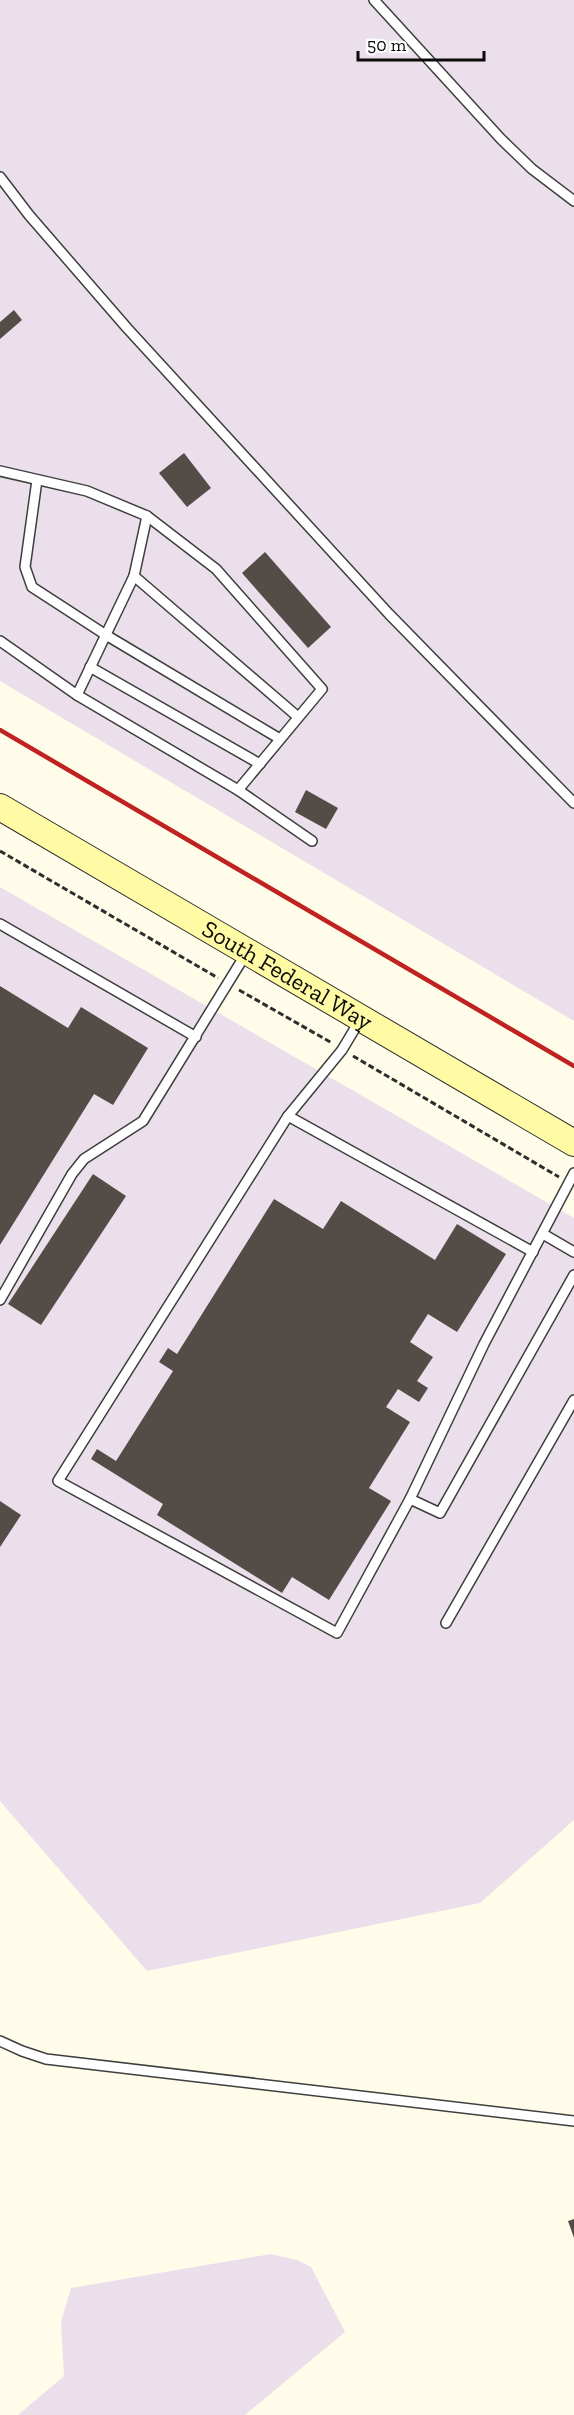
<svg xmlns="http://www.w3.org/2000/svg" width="574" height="2415" font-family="'Zilla Slab',serif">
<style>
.industrial{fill:#eadfeb}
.building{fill:#544d47}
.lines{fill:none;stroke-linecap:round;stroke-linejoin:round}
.lane-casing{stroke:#3e3e3e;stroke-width:12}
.secondary-casing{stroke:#2d2d2d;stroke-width:28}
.path{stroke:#2d2d2d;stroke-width:3;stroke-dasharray:6 3;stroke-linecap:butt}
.lane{stroke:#fff;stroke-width:9}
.secondary{stroke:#fffaa4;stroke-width:26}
.rail{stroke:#bf2220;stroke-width:4.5}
.labels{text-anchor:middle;stroke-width:6;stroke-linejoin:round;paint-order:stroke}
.street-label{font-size:24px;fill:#0b0b0b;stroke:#fff}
</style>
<rect width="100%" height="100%" fill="#fffce9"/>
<g class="industrial">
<polygon points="0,0 574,0 574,1021 0,681"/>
<polygon points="0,887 574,1218 574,1820 480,1903 147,1971 0,1801"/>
<polygon points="271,2254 297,2260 311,2267 345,2332 245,2415 18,2415 64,2376 61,2322 71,2288"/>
</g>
<g class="building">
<polygon points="14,310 22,320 0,339 0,322"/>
<polygon points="184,453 211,488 187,507 159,473"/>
<polygon points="265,552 331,627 308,648 242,573"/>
<polygon points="306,790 338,808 326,829 295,812"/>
<polygon points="0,986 68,1028 81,1007 148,1048 113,1105 94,1094 0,1245"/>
<polygon points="93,1174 126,1196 41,1325 8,1304"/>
<polygon points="274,1199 323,1229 341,1201 435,1260 457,1224 506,1254 457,1332 428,1314 410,1342 433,1357 417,1381 428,1388 419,1402 398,1389 386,1407 410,1422 369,1488 391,1501 329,1600 292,1577 282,1593 157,1515 163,1504 91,1459 97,1449 116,1461 173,1371 159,1362 168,1348 177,1354"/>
<polygon points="0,1501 21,1515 0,1547"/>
<polygon points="574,2219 574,2238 568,2221"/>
</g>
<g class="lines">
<g class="lane-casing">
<g id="lane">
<polyline points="374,0 501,139 532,169 574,201"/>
<polyline points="0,177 29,215 127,328 389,614 574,803"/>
<polyline points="0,471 87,491 147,516 216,569 322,689 238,790 77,695"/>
<polyline points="37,480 25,567 32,587 106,635 280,739"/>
<polyline points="134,576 298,717"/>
<polyline points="0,641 77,695 134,576 147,516"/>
<polyline points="90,667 260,764"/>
<polyline points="238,790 312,841"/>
<polyline points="0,924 196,1037"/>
<polyline points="360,1020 342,1050 288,1116 58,1481 337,1633 410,1499 484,1344 574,1173"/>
<polyline points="288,1116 533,1252"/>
<polyline points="543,1234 574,1252"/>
<polyline points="0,1300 72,1174 84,1159 143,1121 247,952"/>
<polyline points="410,1499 440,1513 574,1275"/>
<polyline points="446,1623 574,1400"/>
<polyline points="0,2041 22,2051 46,2059 574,2121"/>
</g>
</g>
<g class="secondary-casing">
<g id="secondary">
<path id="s1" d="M0,807l574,336"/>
</g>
</g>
<g class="path">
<polyline points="0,851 218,978"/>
<polyline points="239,990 332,1043"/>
<polyline points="353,1056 559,1177"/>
</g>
<use href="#lane" class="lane"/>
<use href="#secondary" class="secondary"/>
<polyline class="rail" points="0,730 574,1066"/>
</g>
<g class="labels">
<g class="street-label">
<text dy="8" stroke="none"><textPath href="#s1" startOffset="333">South Federal Way</textPath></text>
</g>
</g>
<path d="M358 51v9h126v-9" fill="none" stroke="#0b0b0b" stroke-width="3"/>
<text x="367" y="51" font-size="18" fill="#0b0b0b" stroke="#ffffff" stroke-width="4.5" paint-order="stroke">50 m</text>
</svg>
